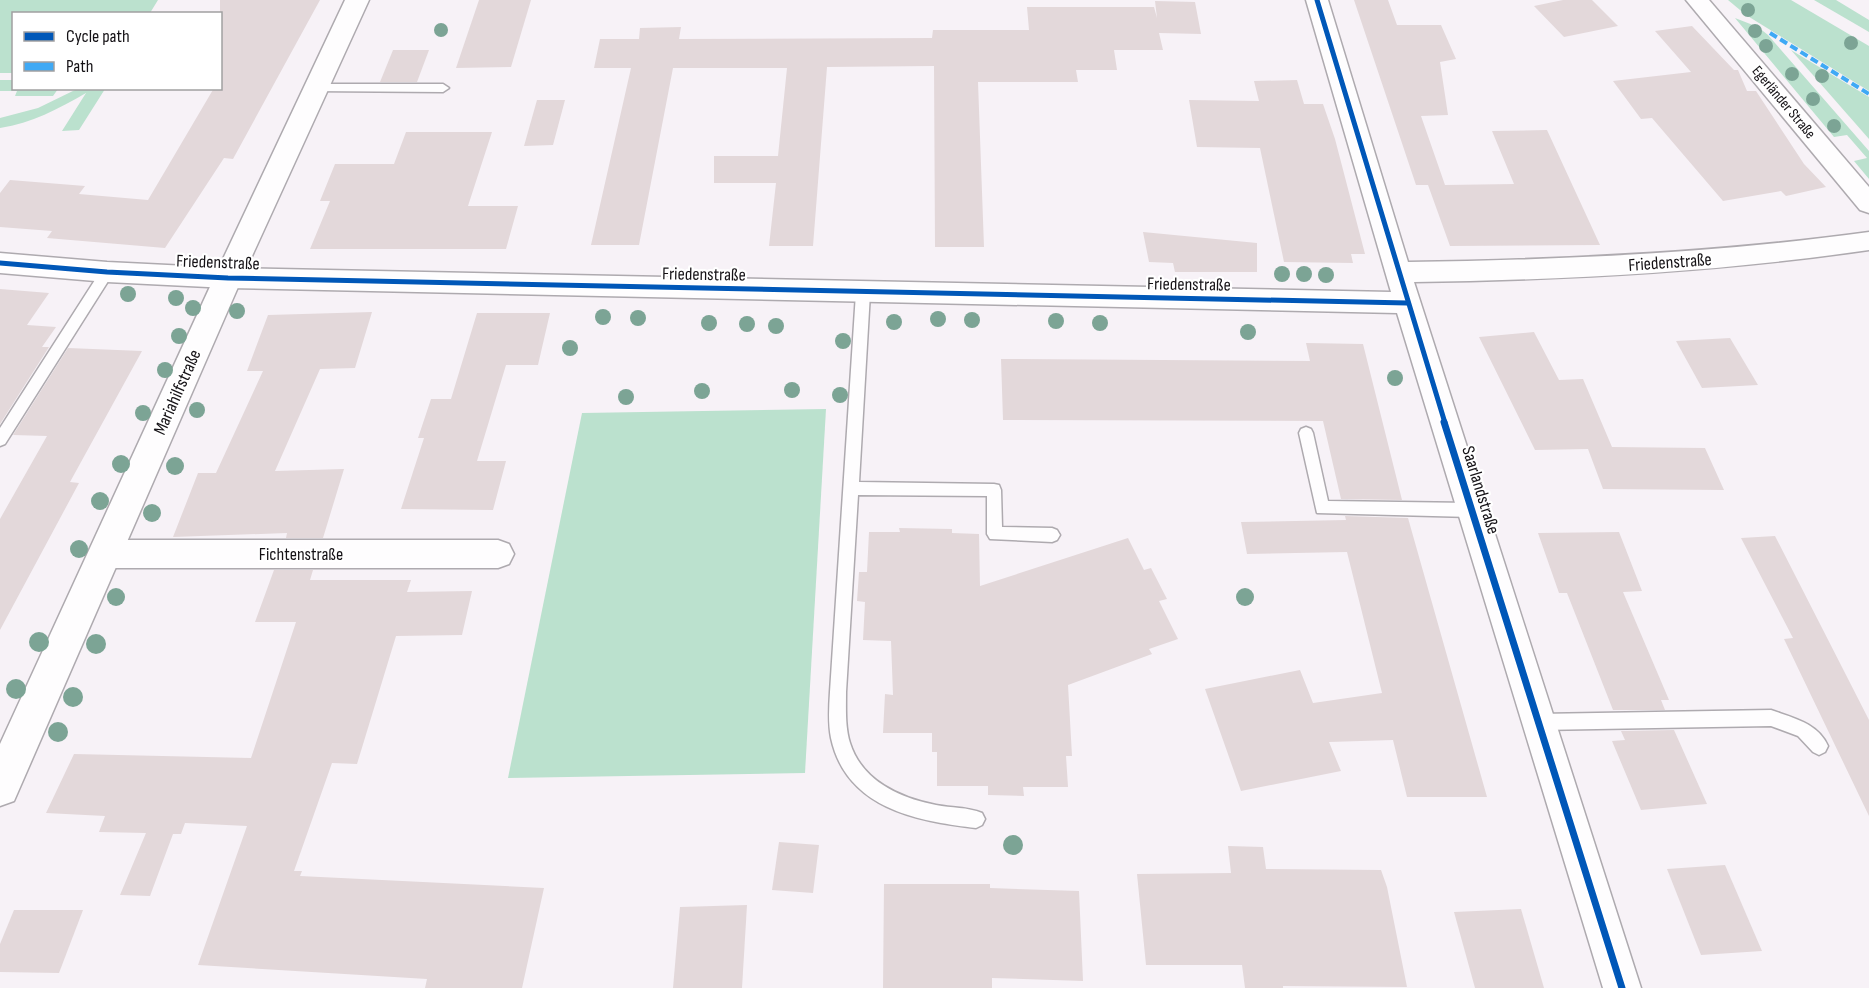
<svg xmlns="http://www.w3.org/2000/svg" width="1869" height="988" font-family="'Sofia Sans Condensed',sans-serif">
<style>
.green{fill:#bbe1ce}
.building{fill:#e3d8da}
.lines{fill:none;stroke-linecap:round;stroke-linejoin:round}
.lane-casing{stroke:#aeaaaf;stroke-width:3}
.street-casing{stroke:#aeaaaf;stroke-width:3}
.secondary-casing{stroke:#aeaaaf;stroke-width:3}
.lane{fill:#fefdfe;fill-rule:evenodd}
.street{fill:#fefdfe;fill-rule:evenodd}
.secondary{fill:#fefdfe;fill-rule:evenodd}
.quiet{stroke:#3fa9f5;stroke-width:4;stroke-dasharray:8 4;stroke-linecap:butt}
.cycleway-far1-casing{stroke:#fff;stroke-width:8}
.cycleway-casing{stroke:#fff;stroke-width:10}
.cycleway-far1{stroke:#0057b8;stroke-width:5}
.cycleway{stroke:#0057b8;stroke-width:7}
.tree{fill:#7ca495}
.labels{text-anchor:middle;stroke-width:4.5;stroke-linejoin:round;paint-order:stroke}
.far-street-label{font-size:15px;fill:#141115;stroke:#fff}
.street-label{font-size:18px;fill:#141115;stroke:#fff}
</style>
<rect width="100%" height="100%" fill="#f7f2f7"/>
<g class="green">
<polygon points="0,0 158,0 150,13 14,14 13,73 0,73"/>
<polygon points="1728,0 1791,0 1869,46 1869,91 1746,15"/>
<polygon points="1814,0 1836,0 1869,20 1869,32"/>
<polygon points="1735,18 1758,27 1768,35 1869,151 1869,179 1854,161 1867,158 1847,135 1834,137"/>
<polygon points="1791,50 1869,97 1869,139"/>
<polygon points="0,80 13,80 14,88 58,89 53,96 15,96 17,91 0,91"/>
<path d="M77,89h28l-26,41 -17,1 24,-38c-28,16 -54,30 -86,35v-10l38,-10z"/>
<polygon points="826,409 805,773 508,778 582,413"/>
</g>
<g class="building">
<polygon points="220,0 320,0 233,159 224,158 165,248 47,238 52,231 0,227 0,193 10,180 85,186 79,194 148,200 214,88 220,88"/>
<polygon points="479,0 531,0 511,67 456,68"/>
<polygon points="1354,0 1388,0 1397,25 1441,25 1456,59 1440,62 1448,115 1421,116 1445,185 1514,184 1492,131 1547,130 1600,245 1450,246 1428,185 1436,185 1416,185"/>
<polygon points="1563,0 1592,0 1618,26 1564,37 1534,6"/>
<polygon points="1155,1 1195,2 1201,34 1159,33 1163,50 1114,50 1117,70 1076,70 1078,82 978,82 984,247 935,247 934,66 827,67 813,246 769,246 776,183 714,183 714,156 778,156 787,68 673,68 639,245 591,245 631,68 594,68 600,39 639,39 640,28 681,27 679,39 932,38 933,30 1029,30 1027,7 1154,7 1157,18"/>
<polygon points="1692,26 1734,70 1738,70 1747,91 1756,91 1804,164 1826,187 1786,196 1781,191 1723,201 1652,118 1641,119 1613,81 1691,72 1655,31"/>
<polygon points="393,50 429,50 417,82 380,82"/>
<polygon points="1297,80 1304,104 1323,104 1335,139 1365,254 1351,254 1353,263 1284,262 1260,148 1197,147 1189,100 1259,101 1254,81"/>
<polygon points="537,100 565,100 553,145 524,146"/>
<polygon points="406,132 492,132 468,206 518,206 506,249 310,249 330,201 320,201 335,164 394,164"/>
<polygon points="1143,232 1257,243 1257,272 1175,272 1173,263 1149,262"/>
<polygon points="0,289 49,293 27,325 56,327 42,347 49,347 0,424"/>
<polygon points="372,312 355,368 320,369 275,471 344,469 323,538 286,538 287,533 173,537 198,473 216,473 263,371 247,371 268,315"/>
<polygon points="477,313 550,313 538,365 506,365 477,461 506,461 493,510 401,509 424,438 418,438 431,399 451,399"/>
<polygon points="1534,332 1559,380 1583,379 1612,447 1705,448 1724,490 1603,489 1588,449 1535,450 1479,337"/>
<polygon points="1730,338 1758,385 1702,388 1676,341"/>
<polygon points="1306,343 1363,344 1402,500 1341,499 1323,421 1003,420 1001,359 1310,361"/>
<polygon points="68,348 142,351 70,482 79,483 0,630 0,519 47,436 13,435"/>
<polygon points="1345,516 1408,518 1487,797 1407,797 1393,740 1329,742 1341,771 1241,791 1205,689 1300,670 1313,703 1382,693 1347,552 1247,554 1241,522 1346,520"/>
<polygon points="899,528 952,529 952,533 979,534 980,586 1128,538 1144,570 1151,568 1167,599 1159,601 1178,639 1149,649 1152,654 1068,685 1072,756 1066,756 1068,787 1023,787 1024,796 988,795 988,786 937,786 937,752 932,752 932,733 883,733 885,694 893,695 891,641 863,640 865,602 857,601 859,572 867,572 869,532 900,532"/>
<polygon points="1619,532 1642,591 1623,592 1669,700 1661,700 1665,710 1613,710 1567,593 1559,593 1538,533"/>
<polygon points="1775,536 1869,720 1869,816 1784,639 1793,638 1741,538"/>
<polygon points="274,570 313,570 310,580 411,580 407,592 472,591 462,635 396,636 357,764 332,763 294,871 302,871 300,876 544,888 522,988 425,988 427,979 198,965 247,826 185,823 181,834 173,834 150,896 120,895 146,833 99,832 105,816 46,813 74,754 251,758 296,622 255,622"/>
<polygon points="1674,730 1707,804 1641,810 1612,741 1625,740 1621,731"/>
<polygon points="779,842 819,845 813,893 772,890"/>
<polygon points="1228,846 1263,847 1266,869 1381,870 1387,887 1407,987 1283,986 1283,988 1245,988 1242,965 1146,965 1137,874 1231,873"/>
<polygon points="1725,865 1762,951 1701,955 1667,869"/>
<polygon points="884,884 990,884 990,888 1079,891 1083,981 992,978 992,988 883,988"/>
<polygon points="747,905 742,988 673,988 680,907"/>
<polygon points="1521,909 1544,988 1475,988 1454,912"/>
<polygon points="14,910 83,910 59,973 0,972 0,944"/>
</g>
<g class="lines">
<g class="lane-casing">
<g id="lane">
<polygon points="316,84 443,84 449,88 443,92 312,91 312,85"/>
<polygon points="107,267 112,269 114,272 112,275 5,444 0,446 0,428 102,269"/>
<path d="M863,288l7,5 -11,189 135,2 5,1 2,5 1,37 50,1 5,2 3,5 -3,5 -5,2 -62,-3 -3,-5v-38l-129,-1 -12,197c0,17 -1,35 4,51 12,38 50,55 86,62 15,3 32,2 46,8l3,6 -3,6 -6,3c-60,-7 -130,-20 -145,-90 -3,-15 -2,-31 -1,-46l26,-399z"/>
<polygon points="1306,427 1311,429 1313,433 1328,501 1471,503 1476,505 1479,510 1476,515 1471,517 1317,513 1299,433 1301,429"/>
<path d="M1771,710c22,8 47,13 57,36l-3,6 -6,3 -6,-3 -15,-16 -27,-10 -232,4 -6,-2 -2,-6 2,-6 6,-2z"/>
</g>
</g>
<g class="street-casing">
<g id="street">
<path d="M1306,0h22l80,262c154,-2 308,-9 461,-30v18c-151,22 -303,30 -455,32l227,706h-38l-206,-675 -1169,-25 -121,-6 -107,-9v-20l107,9 121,6 1163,24z"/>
<polygon points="1686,0 1709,0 1869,187 1869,213 1860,210"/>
<polygon points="104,540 498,540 509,544 514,554 509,564 498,568 104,568 93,564 88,554 93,544"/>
</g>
</g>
<g class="secondary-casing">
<polygon id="secondary" points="345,0 369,0 242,278 14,801 0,806 0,744 214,278"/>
</g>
<use href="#lane" class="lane"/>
<use href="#street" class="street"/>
<use href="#secondary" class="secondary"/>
<polyline class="quiet" points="1770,33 1869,94"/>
<g class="cycleway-far1-casing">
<g id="cycleway-far1">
<polyline points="1317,0 1445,423"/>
<polyline points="0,263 107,272 228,278 1407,303"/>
</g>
</g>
<g class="cycleway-casing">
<polyline id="cycleway" points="1444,422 1622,988"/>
</g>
<use href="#cycleway-far1" class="cycleway-far1"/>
<use href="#cycleway" class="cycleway"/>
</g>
<g class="tree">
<circle cx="1748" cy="10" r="7"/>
<circle cx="441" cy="30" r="7"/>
<circle cx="1755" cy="31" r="7"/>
<circle cx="1851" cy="43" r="7"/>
<circle cx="1766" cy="46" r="7"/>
<circle cx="1792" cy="74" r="7"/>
<circle cx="1822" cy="76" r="7"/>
<circle cx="1813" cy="99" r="7"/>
<circle cx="1834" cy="126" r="7"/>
<circle cx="1282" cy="274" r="8"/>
<circle cx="1304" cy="274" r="8"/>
<circle cx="1326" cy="275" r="8"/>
<circle cx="128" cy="294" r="8"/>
<circle cx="176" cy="298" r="8"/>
<circle cx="193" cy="308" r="8"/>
<circle cx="237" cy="311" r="8"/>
<circle cx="603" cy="317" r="8"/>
<circle cx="638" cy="318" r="8"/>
<circle cx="938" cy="319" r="8"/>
<circle cx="972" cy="320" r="8"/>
<circle cx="1056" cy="321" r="8"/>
<circle cx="894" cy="322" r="8"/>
<circle cx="709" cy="323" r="8"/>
<circle cx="1100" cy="323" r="8"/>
<circle cx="747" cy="324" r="8"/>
<circle cx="776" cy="326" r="8"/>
<circle cx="1248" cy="332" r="8"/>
<circle cx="179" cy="336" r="8"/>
<circle cx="843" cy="341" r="8"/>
<circle cx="570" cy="348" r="8"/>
<circle cx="165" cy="370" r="8"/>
<circle cx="1395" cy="378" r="8"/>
<circle cx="792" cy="390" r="8"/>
<circle cx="702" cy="391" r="8"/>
<circle cx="840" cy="395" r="8"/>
<circle cx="626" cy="397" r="8"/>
<circle cx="197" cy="410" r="8"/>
<circle cx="143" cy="413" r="8"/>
<circle cx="121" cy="464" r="9"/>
<circle cx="175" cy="466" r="9"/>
<circle cx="100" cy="501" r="9"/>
<circle cx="152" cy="513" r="9"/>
<circle cx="79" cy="549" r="9"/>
<circle cx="116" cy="597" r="9"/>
<circle cx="1245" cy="597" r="9"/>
<circle cx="39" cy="642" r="10"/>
<circle cx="96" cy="644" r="10"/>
<circle cx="16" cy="689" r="10"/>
<circle cx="73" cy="697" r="10"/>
<circle cx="58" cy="732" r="10"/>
<circle cx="1013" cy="845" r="10"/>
</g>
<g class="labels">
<g class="far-street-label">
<text transform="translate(1784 102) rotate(50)" y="5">Egerländer Straße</text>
</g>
<g class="street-label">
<text transform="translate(218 262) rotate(2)" y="6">Friedenstraße</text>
<text transform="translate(1670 262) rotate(-4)" y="6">Friedenstraße</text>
<text transform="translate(704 274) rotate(1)" y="6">Friedenstraße</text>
<text transform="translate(1189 284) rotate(1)" y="6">Friedenstraße</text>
<text transform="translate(177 392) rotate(-66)" y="6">Mariahilfstraße</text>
<text transform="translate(1481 490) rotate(73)" y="6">Saarlandstraße</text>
<text x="301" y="560">Fichtenstraße</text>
</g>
</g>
<rect x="12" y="12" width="210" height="78" fill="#ffffff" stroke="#a1a0a1" stroke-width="1.5"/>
<rect x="24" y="32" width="30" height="9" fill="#0057b8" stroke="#a1a0a1" stroke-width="1.5"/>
<text x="66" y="42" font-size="18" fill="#141115">Cycle path</text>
<rect x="24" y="62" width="30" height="9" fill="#3fa9f5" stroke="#a1a0a1" stroke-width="1.5"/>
<text x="66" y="72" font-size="18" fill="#141115">Path</text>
</svg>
